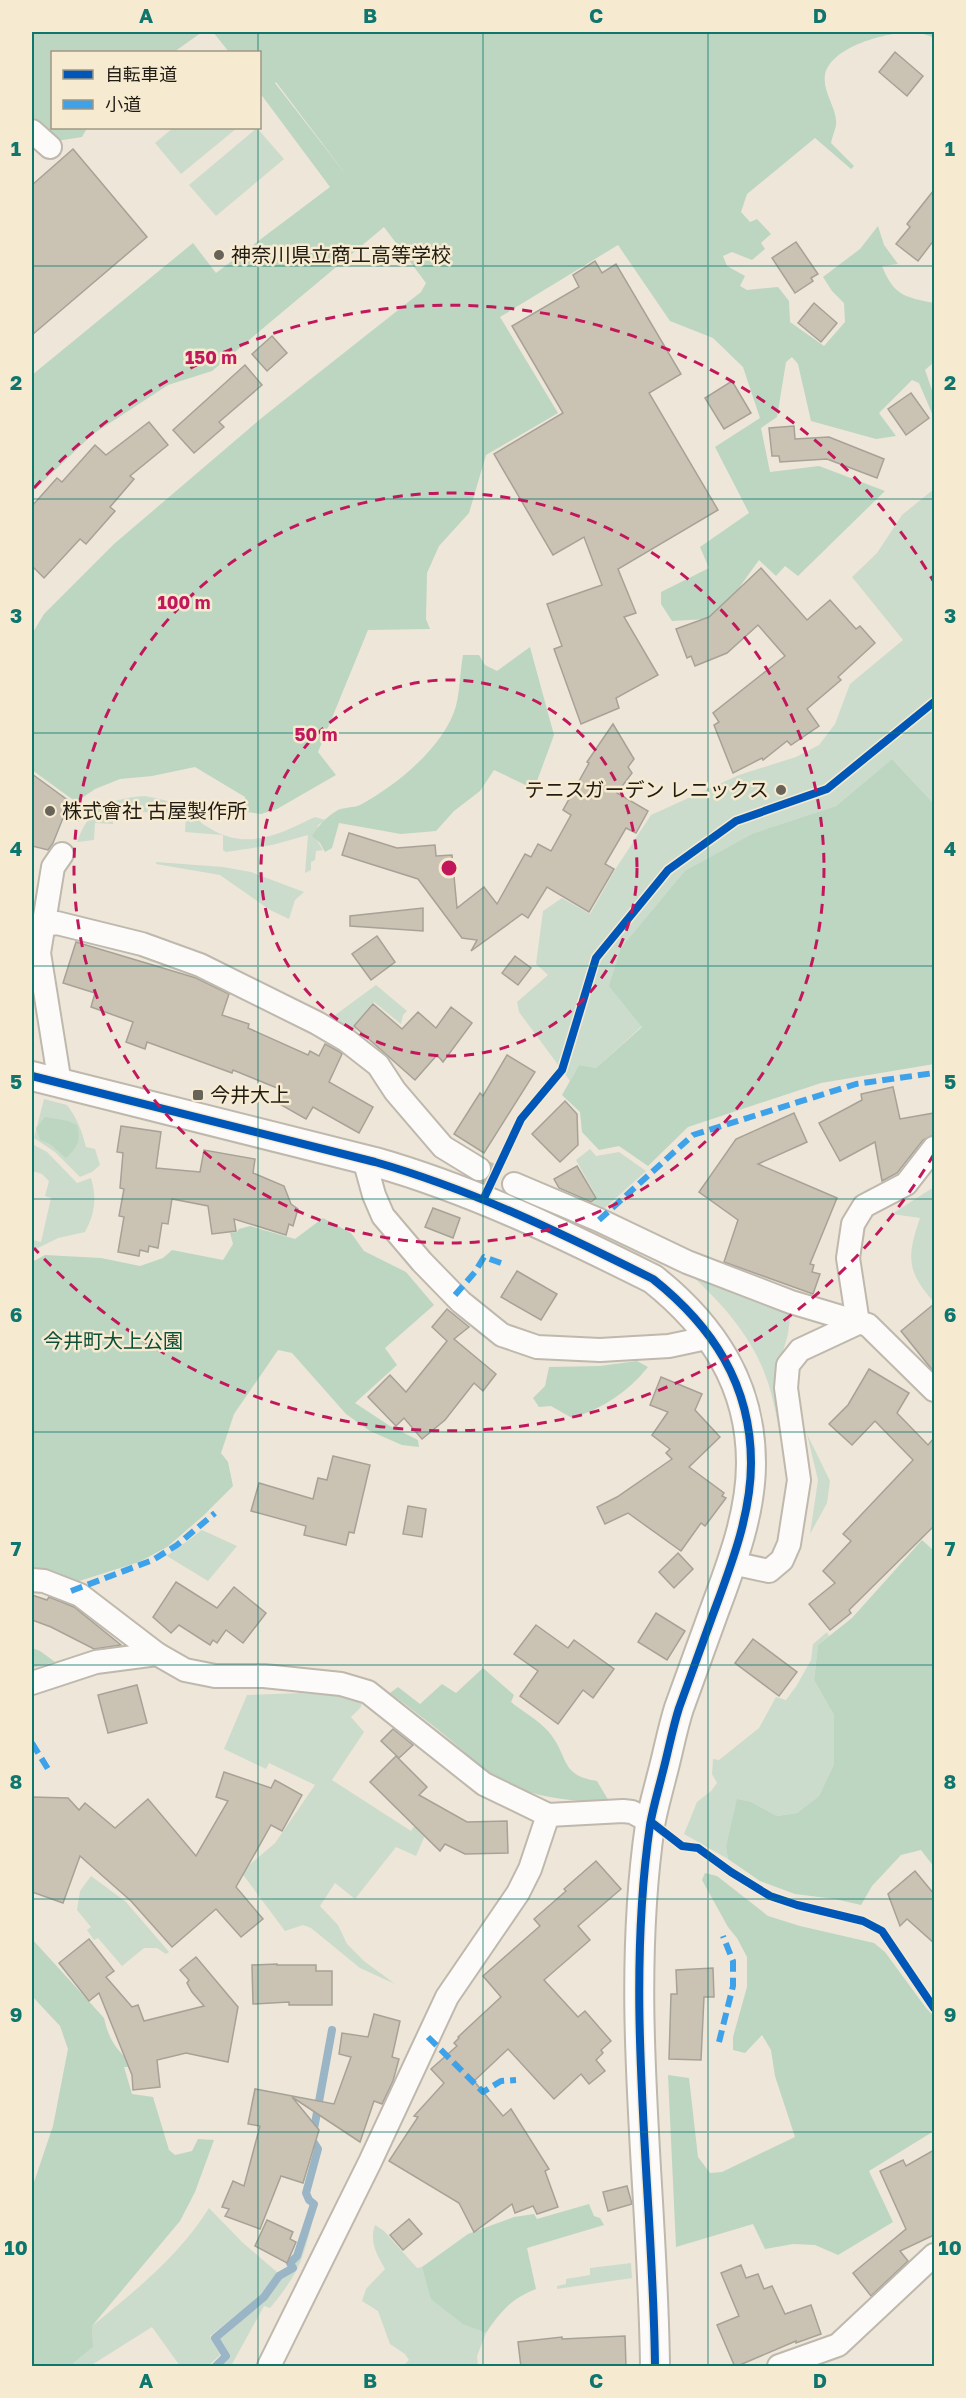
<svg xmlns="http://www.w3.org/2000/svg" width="966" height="2398" font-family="'Golos Text','Noto Sans JP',sans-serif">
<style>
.green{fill:#ccdccc}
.forest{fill:#bcd6c2;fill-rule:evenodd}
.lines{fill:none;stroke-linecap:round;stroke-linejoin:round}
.stream{stroke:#9ab5c6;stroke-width:8}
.building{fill:#cac3b4;stroke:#a7a297;stroke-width:1.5}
.minor-tunnel{stroke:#c5beb1;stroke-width:22;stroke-dasharray:22 11;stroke-linecap:butt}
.minor-casing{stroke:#beb8ad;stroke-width:26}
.tertiary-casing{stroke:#beb8ad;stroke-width:32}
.minor{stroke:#fcfbf9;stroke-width:22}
.tertiary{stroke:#fcfbf9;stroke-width:28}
.quiet{stroke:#3da2ea;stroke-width:6;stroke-dasharray:12 6;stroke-linecap:butt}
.cycleway-casing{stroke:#f6ead0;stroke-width:11}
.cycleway{stroke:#0057b8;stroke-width:8}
.grid{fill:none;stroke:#0f766e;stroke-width:1.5;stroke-opacity:0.55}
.ring{fill:none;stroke:#c2185b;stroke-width:3;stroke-dasharray:10 8}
.poi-dot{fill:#686358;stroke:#f6ead0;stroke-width:2}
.labels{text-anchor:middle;stroke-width:5;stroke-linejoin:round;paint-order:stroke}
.poi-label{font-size:20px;fill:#201c13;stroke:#f6ead0;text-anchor:start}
.park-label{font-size:20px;fill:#0b4f38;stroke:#f6ead0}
.centre{fill:#c2185b;stroke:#f6ead0;stroke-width:3}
.ring-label{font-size:18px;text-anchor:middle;font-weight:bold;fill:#c2185b;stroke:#f6ead0;stroke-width:5;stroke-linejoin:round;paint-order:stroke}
.neatline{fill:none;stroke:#0f766e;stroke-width:2}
.grid-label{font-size:20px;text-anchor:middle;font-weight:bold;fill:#0f766e}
</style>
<rect width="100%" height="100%" fill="#eee6d8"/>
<g class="green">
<polygon points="173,128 237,128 181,174 155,143"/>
<polygon points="257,128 284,159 216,216 189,185"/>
<polygon points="934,489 934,804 892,759 836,806 754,833 642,1026 596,1068 579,1065 570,1081 519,1012 517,1002 548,975 536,964 543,911 562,898 590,914 616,868 651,815 739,775 796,757 819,745 835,724 850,684 903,640 852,577 877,553 902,515"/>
<path d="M145,796c16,3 30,6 44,15 6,5 10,11 17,15 40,26 71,9 109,-9l11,3 -8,5 -2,14 7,11 -7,1 -1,9 -4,2v8l-6,3 3,-38 -36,10 -46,7 -3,-2v-15l-38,-3 1,-17 -71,-5 -2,14 -18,-1 -1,17 -17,2c13,-36 32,-43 68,-46z"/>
<polygon points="156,862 223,867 251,872 304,892 295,900 289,919 270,910 220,875 156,864"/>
<polygon points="376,985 407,1011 403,1015 401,1024 374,1002 353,1026 356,1029 348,1040 323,1024"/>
<path d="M44,1099l23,6c10,13 15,26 19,42l9,2 5,16 -8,7 -12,5 -25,-25 -21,-14z"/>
<path d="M32,1144l15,8 30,31 14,-5c6,21 4,35 -6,54l-27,6 -26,13v-11l9,2 10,-44 -6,-2 4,-15 -7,-7 -10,-3z"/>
<polygon points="590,1149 596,1156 619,1152 646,1171 597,1215 584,1210 597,1198 576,1160"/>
<path d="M934,1187v115c-28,-31 -27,-46 -14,-84l-28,-4z"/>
<path d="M678,1263l113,47 -3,24 -11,38 2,55c-4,-16 -7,-34 -13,-50 -16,-46 -53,-83 -88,-114z"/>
<polygon points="807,1434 830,1481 827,1503 810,1534 818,1480"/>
<polygon points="202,1530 237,1546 208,1581 167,1556"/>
<polygon points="827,1632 829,1636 818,1645 814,1680 834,1715 834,1764 819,1796 797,1813 777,1816 751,1802 726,1847 728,1859 684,1834 697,1802 711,1791 717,1783 712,1774 713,1759 719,1760 759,1728 776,1697 786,1700 797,1685 811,1660 813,1644"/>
<polygon points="301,1693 342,1696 362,1702 361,1707 351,1717 364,1732 332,1780 411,1831 414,1826 426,1833 416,1856 396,1847 355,1899 335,1883 320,1906 338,1925 347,1944 364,1961 395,1984 360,1968 311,1928 303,1925 285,1931 241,1872 275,1843 315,1785 269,1763 266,1769 224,1749 247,1695"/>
<polygon points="91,1876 126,1902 169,1952 166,1954 157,1948 144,1948 122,1966 98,1938 94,1940 87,1930 91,1927 77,1910 80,1891"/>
<path d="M209,2208l33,34 36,31 -19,24 -49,39 10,19 -12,11h-28l-28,-39 -62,39h-20l23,-19 -1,-21c43,-35 87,-70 117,-118z"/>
<path d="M310,2222l2,1c-10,41 -15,52 -42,85l-6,-2 -33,60h-11l7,-11 -11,-17 49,-40 14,-21 15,-8 -3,-6 7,-7z"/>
<path d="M375,2225l9,6 33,37 5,-1c10,36 31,53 64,66l-9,23 1,10h-75l6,-6 -4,-6 -15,-10 -12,-33 -16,-10 4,-12 19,-20c-8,-14 -16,-27 -10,-44z"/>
<polygon points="631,2263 632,2278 557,2289 557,2286 566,2284 566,2279 590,2275 590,2268"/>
</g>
<g class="forest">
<polygon points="32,32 202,32 174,52 52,52 52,128 87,128 82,137 56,141 32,123"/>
<path d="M213,32h721v6c-5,-2 -11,-5 -17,-6 -26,-1 -86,13 -92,43 -3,17 13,34 11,50 -1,6 -4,12 -5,18l23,23 -3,3 -36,-31 -68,56 -6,18 9,10 7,-3 14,15 -10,9 4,6 -13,11 -20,-8 -9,4 4,10 18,10 -5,10 7,4 31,-3 11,14 1,21 34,24 21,-24 -1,-19 -12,-12 -9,-14 37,-28 18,-23 6,19 14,19 -16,2c12,30 23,31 52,37v59l-9,8 9,26v22l-15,-35 -7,-3 -33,33 17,23 -20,3 -65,-18 -13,-57 -6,-7 -6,5 -9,55 -16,11 9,44 49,-6 66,25 -87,85 -13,-10 -9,10 -17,-16 -23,32 -30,27 -34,2 -11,-17v-12l48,-24 -9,-21 49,-34 -34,-66 45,-29 -17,-51 -30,-29 -43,-17 -52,-76 -118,72 58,96 -72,42 -17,58 -30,33 -12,27 -1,46 4,10 -62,1 -50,122 18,23 -59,34 -16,5 -14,-2 -2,-15 -50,-30 -43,9 -32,3 -25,10 -19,13 -44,-32v-136l12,-20 70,-70 150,-128 157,-124 5,-9 -42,-56 -172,144 -44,14 -75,49 -61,58v-117l161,-132 23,30 114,-86 -70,-94v-41h-31zM276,82l74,98 -75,-97z"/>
<path d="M530,647l24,88 -20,54 -40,-19 -14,21 -26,20 -18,20 -35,3 -62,-11 -7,25 -7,4 -5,-9 -8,-7c6,-10 15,-20 26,-26 7,-3 15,-2 22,-5 37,-20 84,-58 96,-99 4,-16 4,-34 7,-51h16l6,10 12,6z"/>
<polygon points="892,759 934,804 934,1064 821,1083 688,1127 648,1166 619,1146 599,1150 582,1132 580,1112 562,1095 579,1065 596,1068 642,1027 609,986 621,948 685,871 754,833 836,806"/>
<path d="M45,1117l23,4 9,4c4,15 1,22 -11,33l-16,-14 -10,-4 -4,-12z"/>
<polygon points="323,1218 351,1233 364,1251 406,1272 434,1305 385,1348 397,1365 355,1403 390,1426 418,1440 419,1447 402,1445 370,1431 346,1414 292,1353 278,1350 234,1414 221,1453 228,1462 233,1486 203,1516 167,1547 139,1562 73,1583 58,1575 32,1568 32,1262 45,1255 101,1258 140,1266 163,1258 172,1250 223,1260 233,1244 230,1233 237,1232 239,1229 250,1226 295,1239"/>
<path d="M637,1361l11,6c-20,25 -46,42 -76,51l-21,-12 -12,1 -6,-9 12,-12 4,-19 51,-1z"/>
<polygon points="922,1540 934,1551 934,1867 921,1850 901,1855 872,1886 861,1905 835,1899 795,1894 760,1881 728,1859 726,1847 737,1799 751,1802 777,1816 797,1813 819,1796 834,1764 834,1715 814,1680 818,1645 852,1618"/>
<polygon points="32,1648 40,1651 55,1662 32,1668"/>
<path d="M483,1668l31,27 -3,7c11,9 27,18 37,29 22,25 10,44 49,50l13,22c-35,-2 -72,-4 -103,-20 -23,-12 -40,-29 -59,-45 -19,-16 -38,-30 -58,-45l8,-6 22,17 22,-20 14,9z"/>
<polygon points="705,1873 717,1876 768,1916 800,1926 874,1943 885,1952 926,2008 934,2016 934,2131 869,2171 893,2222 838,2255 815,2245 793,2244 765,2249 753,2224 676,2247 668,2075 689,2078 698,2157 710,2173 722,2172 795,2137 775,2076 771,2050 762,2035 745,2053 733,2050 733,2037 747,1987 747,1957 737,1938 728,1927 702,1880"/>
<path d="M32,1939l72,79c5,23 14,35 33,49h-13l8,27 21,3 16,53 6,5 17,-4 6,-12 16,1 -19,52 -15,29 -88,105 1,21 -23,19h-38v-178l21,-62 15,-77 -8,-23 -28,-30z"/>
<path d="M589,2204l5,12 6,2 4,7 -77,23 9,41c-24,9 -36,23 -50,44l-23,-9 -32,-25 -9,-32 46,-33 46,-17 20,-3 3,5z"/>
</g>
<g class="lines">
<polyline class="stream" points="216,2366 226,2356 215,2338 264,2297 279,2276 293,2268 290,2263 297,2256 314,2204 309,2200 306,2193 318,2149 312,2140 332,2030"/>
</g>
<g class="building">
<polygon points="895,52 923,76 907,96 879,72"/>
<polygon points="73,149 147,237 32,335 32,185"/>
<polygon points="934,190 934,240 918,261 896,244 910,227 907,224"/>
<polygon points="796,242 818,274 811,278 813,281 795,293 772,258"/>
<polygon points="595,261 602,273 616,264 681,374 649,393 718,510 618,569 636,613 624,617 658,675 616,698 619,708 581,724 554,649 562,646 547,604 602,585 584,537 553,555 494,454 563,413 512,326 579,287 573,275"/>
<polygon points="814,303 837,323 821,342 798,323"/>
<polygon points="272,336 287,353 267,371 252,354"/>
<polygon points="245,365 262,385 219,422 224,427 194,453 173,430"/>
<polygon points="732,381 751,413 724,429 705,398"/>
<polygon points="911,393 929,418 906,435 888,409"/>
<polygon points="149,422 168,445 130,476 134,479 110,507 115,511 86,544 80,539 44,578 32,566 32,506 57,478 62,482 95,445 106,455"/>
<polygon points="794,426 795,439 829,437 884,459 877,478 827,459 780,462 779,456 772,456 769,428"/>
<polygon points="761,568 807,620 830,600 856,629 860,626 875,643 838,677 841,680 807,709 819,726 791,745 787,741 763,760 762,758 733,773 714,725 719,722 713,713 785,656 758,625 727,653 695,666 691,656 687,658 676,629 709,617"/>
<polygon points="613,724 634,759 628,767 632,773 617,793 648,811 636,833 626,828 605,864 614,869 589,912 547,887 528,918 522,914 471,951 477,940 462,938 418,879 342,855 349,833 397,848 435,845 436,856 452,855 457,908 484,887 497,904 525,854 531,857 538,844 551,851 571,815 563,810 589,763 587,762"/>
<polygon points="32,774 73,804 63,818 53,843 48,850 32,846"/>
<polygon points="423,908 423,931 350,926 350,916"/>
<polygon points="377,936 395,962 371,980 352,954"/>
<polygon points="76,942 196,978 229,994 222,1015 249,1024 248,1028 308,1055 310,1051 319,1056 325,1044 338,1051 342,1054 329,1082 373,1107 359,1133 313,1107 306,1119 276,1102 282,1090 233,1070 232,1073 147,1042 145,1049 126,1042 133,1022 91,1007 95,993 63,983"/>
<polygon points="515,956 531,968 518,985 502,973"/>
<polygon points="373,1004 402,1029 418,1012 436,1028 451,1007 472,1023 443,1062 437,1055 415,1080 354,1026"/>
<polygon points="507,1055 535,1072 484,1153 454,1134 480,1093 483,1096"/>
<polygon points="893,1087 900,1119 934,1113 934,1135 923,1140 897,1173 882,1181 875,1142 840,1161 819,1123 862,1100 861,1094"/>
<polygon points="565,1101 577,1114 578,1145 560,1162 532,1134"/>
<polygon points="794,1113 807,1142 758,1164 837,1198 810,1264 814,1265 812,1272 820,1274 813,1294 724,1262 738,1220 699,1192 736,1139"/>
<polygon points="121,1126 161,1132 156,1168 200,1172 204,1150 255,1159 253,1173 284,1186 291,1204 298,1209 293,1226 289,1224 286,1235 234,1219 236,1231 212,1234 208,1206 172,1199 168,1224 162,1223 158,1248 149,1246 148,1252 140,1250 139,1256 118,1252 124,1217 119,1216 124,1189 120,1188 123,1153 117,1152"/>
<polygon points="577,1166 596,1198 591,1202 559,1188 554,1179"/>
<polygon points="433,1208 460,1218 453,1238 425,1227"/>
<polygon points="517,1271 557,1294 541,1320 501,1297"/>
<polygon points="934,1304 934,1372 901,1331"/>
<polygon points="447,1309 469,1327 454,1339 496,1374 483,1391 474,1383 445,1420 422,1439 404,1418 396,1426 368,1397 390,1375 406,1392 447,1341 432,1327"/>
<polygon points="869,1369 909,1393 897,1413 928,1445 934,1438 934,1526 849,1610 851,1613 830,1630 809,1604 835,1583 823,1571 851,1541 843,1534 913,1460 875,1421 852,1445 829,1424 848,1405"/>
<polygon points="661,1377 702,1394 695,1410 720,1437 689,1467 724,1493 722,1496 726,1498 705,1526 701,1523 681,1551 628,1513 605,1524 597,1507 617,1497 672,1459 666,1453 670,1449 652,1435 668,1412 650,1405"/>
<polygon points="333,1456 370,1465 354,1533 349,1532 346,1545 304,1535 306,1526 251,1511 259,1483 313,1499 318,1478 327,1480"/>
<polygon points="408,1506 426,1509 422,1537 403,1534"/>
<polygon points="678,1553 693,1569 674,1588 659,1572"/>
<polygon points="176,1582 217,1608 234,1587 266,1613 243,1643 226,1630 217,1643 213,1640 210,1645 179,1625 171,1633 153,1617"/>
<polygon points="32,1595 47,1600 49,1597 74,1607 121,1645 94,1649 51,1627 32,1620"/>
<polygon points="656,1613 685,1631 667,1660 638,1642"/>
<polygon points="536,1625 568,1648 574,1640 614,1669 593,1698 583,1690 558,1724 520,1696 538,1671 514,1654"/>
<polygon points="753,1639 797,1672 779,1696 735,1663"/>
<polygon points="137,1685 147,1723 108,1733 98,1695"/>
<polygon points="393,1729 413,1745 399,1758 381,1741"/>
<polygon points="396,1756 427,1787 419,1795 467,1822 507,1821 508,1853 465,1854 445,1844 440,1851 370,1782"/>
<polygon points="224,1772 271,1788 275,1780 302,1795 282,1831 271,1825 236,1887 263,1919 241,1937 216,1909 172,1947 131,1901 80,1856 63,1903 32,1892 32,1797 68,1798 79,1810 85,1803 115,1828 148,1799 196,1856 228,1801 216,1797"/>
<polygon points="596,1861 621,1889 578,1926 590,1940 544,1980 578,2017 585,2011 611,2041 601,2050 603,2053 596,2060 605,2071 589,2084 581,2074 554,2099 508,2049 474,2081 503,2116 511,2109 549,2169 545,2171 558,2207 537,2214 533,2206 515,2213 512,2204 474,2232 459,2203 389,2161 418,2117 414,2116 444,2083 431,2069 457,2046 454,2043 459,2038 458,2037 501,1997 483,1976 540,1926 534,1919 566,1891 564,1889"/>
<polygon points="915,1871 934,1894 934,1943 907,1919 900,1926 888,1894"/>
<polygon points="89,1939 114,1971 106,1977 132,2007 138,2005 144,2021 204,2006 192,1992 187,1983 189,1980 180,1970 196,1957 238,2007 228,2062 186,2053 157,2060 160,2087 133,2090 132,2075 99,1993 89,2001 59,1963"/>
<polygon points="277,1964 277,1965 316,1965 316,1971 332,1971 332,2005 289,2005 289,2002 253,2004 252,1965"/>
<polygon points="713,1968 714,1997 704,1997 701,2060 669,2059 671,1994 677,1994 676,1970"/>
<polygon points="374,2014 400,2021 392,2057 399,2059 393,2081 382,2104 374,2101 360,2142 292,2097 319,2130 303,2183 281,2176 260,2229 225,2216 229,2209 222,2207 233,2181 244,2186 260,2126 248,2124 255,2089 334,2104 351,2057 339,2054 342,2033 368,2037"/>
<polygon points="934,2150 934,2235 900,2251 908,2261 871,2296 853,2273 906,2229 880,2171 903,2160 906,2166"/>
<polygon points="627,2186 632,2204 608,2211 603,2192"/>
<polygon points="409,2219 422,2234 403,2250 390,2235"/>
<polygon points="267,2220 293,2232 290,2239 296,2242 287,2263 255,2246"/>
<polygon points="741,2265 746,2278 758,2274 764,2289 772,2286 785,2314 811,2305 821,2334 796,2343 796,2341 735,2367 717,2325 739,2316 721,2273"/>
<polygon points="625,2336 626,2367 521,2367 518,2342 562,2337 562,2339"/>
</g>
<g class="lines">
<polyline class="minor-tunnel" points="479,1169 514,1184"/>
<g class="minor-casing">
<g id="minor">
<polyline points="32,131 50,147"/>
<polyline points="42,925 57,923 142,944 200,965 317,1023 346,1040 378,1065 395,1091 443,1147 479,1169"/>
<polyline points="60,1084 39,953 53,867 62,854"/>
<polyline points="364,1159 374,1195 383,1216 422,1262 461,1302 502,1335 537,1347 600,1350 669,1346 711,1337"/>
<polyline points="514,1184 599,1220 687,1262 791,1302 868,1325 934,1390"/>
<polyline points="858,1323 848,1258 853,1224 864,1206 906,1184 934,1148"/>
<polyline points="732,1563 769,1571 782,1560 789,1544 799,1480 786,1388 788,1365 800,1350 858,1323"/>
<polyline points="32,1580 44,1581 80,1595 157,1654 185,1670 215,1676 264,1676 341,1684 368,1692 484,1784 548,1815 623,1811 632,1812 651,1822"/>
<polyline points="32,1683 96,1662 157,1654"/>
<polyline points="269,2366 370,2162 447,1997 518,1893 530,1869 548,1815"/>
<polyline points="779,2366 838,2345 934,2255"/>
</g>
</g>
<g class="tertiary-casing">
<path id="tertiary" d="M32,1076l343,86c98,28 186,71 278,117 59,47 98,105 98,184 0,53 -21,105 -39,154 -11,30 -22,61 -33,91 -7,22 -11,45 -17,67 -4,16 -9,33 -12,50 -26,179 3,362 5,541"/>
</g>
<use href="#minor" class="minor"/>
<use href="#tertiary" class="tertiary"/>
<g class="quiet">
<polyline points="599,1220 693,1135 856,1084 934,1073"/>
<polyline points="455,1295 475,1272 484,1257 501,1263"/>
<polyline points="71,1591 153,1560 177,1545 215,1513"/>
<polyline points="32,1743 48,1769"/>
<polyline points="428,2037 483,2092 501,2081 516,2080"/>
<polyline points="719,2042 733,1986 733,1961 723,1936"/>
</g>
<g class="cycleway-casing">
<g id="cycleway">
<path d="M32,1076l343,86c98,28 186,71 278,117 59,47 98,105 98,184 0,53 -21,105 -39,154 -11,30 -22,61 -33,91 -7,22 -11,45 -17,67 -4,16 -9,33 -12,50 -26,179 3,362 5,541"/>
<polyline points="484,1198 521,1119 562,1070 596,958 668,870 736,821 827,789 934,702"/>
<polyline points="651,1822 682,1846 698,1848 731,1872 770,1896 797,1905 863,1921 882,1931 934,2008"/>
</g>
</g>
<use href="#cycleway" class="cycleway"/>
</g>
<path class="grid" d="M258,32v20M483,32v2334M708,32v2334M258,128v2238M32,266h902M32,499h902M32,733h902M32,966h902M32,1199h902M32,1432h902M32,1665h902M32,1899h902M32,2132h902"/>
<g class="ring">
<circle cx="449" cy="868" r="188"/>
<circle cx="449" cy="868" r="375"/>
<path d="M934 1154A563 563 0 0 1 34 1248M34 488A563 563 0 0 1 934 582"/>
</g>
<g class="poi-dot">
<circle cx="219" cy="255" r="6"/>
<circle cx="781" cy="790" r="6"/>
<circle cx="50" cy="811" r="6"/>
<rect x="192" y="1089" width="12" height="12" rx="3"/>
</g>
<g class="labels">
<g class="poi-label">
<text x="231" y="262">神奈川県立商工高等学校</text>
<text x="769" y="797" text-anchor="end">テニスガーデン レニックス</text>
<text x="62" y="818">株式會社 古屋製作所</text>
<text x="210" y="1102">今井大上</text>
</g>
<g class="park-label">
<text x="113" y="1348">今井町大上公園</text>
</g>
</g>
<circle cx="449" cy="868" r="9" class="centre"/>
<g class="ring-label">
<text x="211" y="364">150 m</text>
<text x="184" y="609">100 m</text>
<text x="316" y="741">50 m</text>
</g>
<rect width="966" height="2398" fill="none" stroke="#f6ead0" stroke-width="66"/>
<rect x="51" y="51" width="210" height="78" fill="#f6ead0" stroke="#a09884" stroke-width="1.5"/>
<rect x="63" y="70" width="30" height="9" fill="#0057b8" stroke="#a09884" stroke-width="1.5"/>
<text x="105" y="81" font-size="18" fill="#201c13">自転車道</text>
<rect x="63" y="100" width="30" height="9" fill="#3da2ea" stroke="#a09884" stroke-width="1.5"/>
<text x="105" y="111" font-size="18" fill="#201c13">小道</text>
<rect x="33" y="33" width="900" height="2332" class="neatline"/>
<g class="grid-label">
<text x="146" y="23">A</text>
<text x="370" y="23">B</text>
<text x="596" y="23">C</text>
<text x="820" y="23">D</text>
<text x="16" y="156">1</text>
<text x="950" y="156">1</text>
<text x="16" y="390">2</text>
<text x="950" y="390">2</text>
<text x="16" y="623">3</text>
<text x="950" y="623">3</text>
<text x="16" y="856">4</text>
<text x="950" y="856">4</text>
<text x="16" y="1089">5</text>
<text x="950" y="1089">5</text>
<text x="16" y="1322">6</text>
<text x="950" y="1322">6</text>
<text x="16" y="1556">7</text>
<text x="950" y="1556">7</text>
<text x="16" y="1789">8</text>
<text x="950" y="1789">8</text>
<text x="16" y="2022">9</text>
<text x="950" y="2022">9</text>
<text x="16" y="2255">10</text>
<text x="950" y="2255">10</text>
<text x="146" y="2388">A</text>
<text x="370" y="2388">B</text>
<text x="596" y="2388">C</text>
<text x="820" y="2388">D</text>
</g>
</svg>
